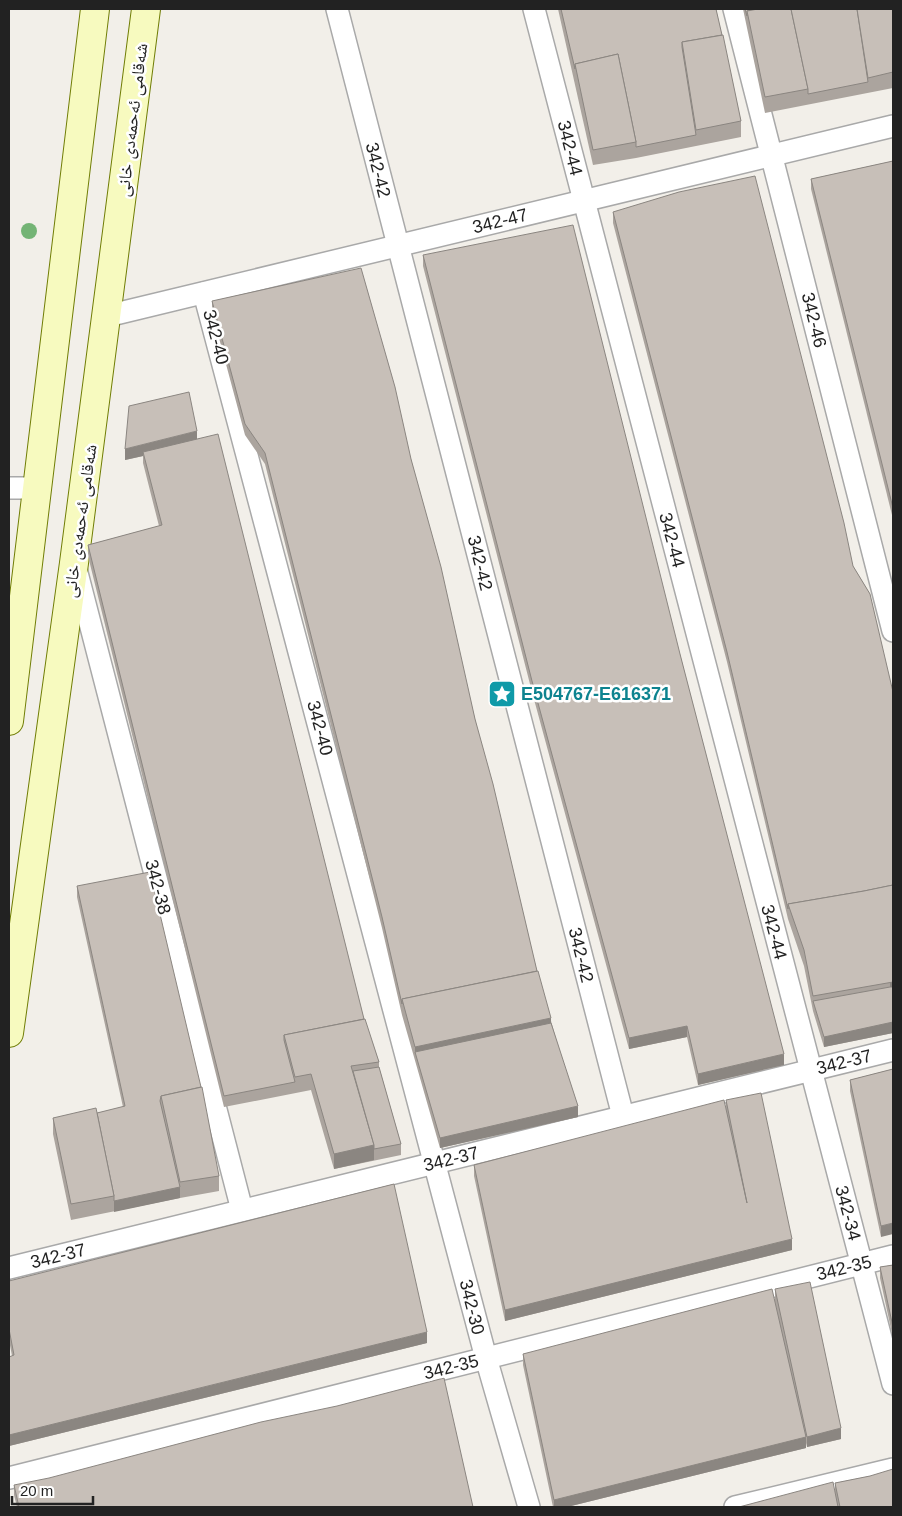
<svg xmlns="http://www.w3.org/2000/svg" width="902" height="1516" font-family="Helvetica,'Noto Naskh Arabic',sans-serif">
<style>
.lines{fill:none;stroke-linecap:round;stroke-linejoin:round}
.minor-casing{stroke:#a9a9a9;stroke-width:24}
.secondary-casing{stroke:#707d05;stroke-width:30}
.minor{stroke:#fff;stroke-width:21}
.secondary{stroke:#f7fabf;stroke-width:28}
.tree{fill:#74b475}
.wall{fill:#aba49e}
.shaded-wall{fill:#8b8681}
.building{fill:#c7bfb8;stroke:#8b8681}
.labels{text-anchor:middle;stroke-width:5;stroke-linejoin:round;paint-order:stroke}
.street-label{font-size:18px;fill:#222;stroke:#fff}
.culture-label{font-size:18px;font-weight:bold;fill:#0d838f;stroke:#fff;text-anchor:start}
</style>
<rect width="100%" height="100%" fill="#f2efe9"/>
<g class="lines">
<g class="minor-casing">
<g id="minor">
<polyline points="337,9 623,1116"/>
<polyline points="534,9 893,1384"/>
<polyline points="734,9 893,631"/>
<polyline points="204,293 486,1358 529,1507"/>
<polyline points="107,316 893,126"/>
<polyline points="9,488 37,488"/>
<polyline points="76,569 242,1210"/>
<polyline points="9,1268 893,1050"/>
<polyline points="9,1478 893,1256"/>
<polyline points="735,1507 893,1469"/>
</g>
</g>
<g class="secondary-casing">
<g id="secondary">
<polyline points="9,721 95,9"/>
<polyline points="9,1033 74,563 146,9"/>
</g>
</g>
<use href="#minor" class="minor"/>
<use href="#secondary" class="secondary"/>
</g>
<circle class="tree" cx="29" cy="231" r="8"/>
<g class="wall">
<polygon points="558,9 716,9 741,121 741,137 636,158 593,165"/>
<polygon points="743,9 893,9 893,88 765,113"/>
<polygon points="893,161 893,519 811,189 811,179"/>
<polygon points="613,212 853,566 870,594 893,1033 824,1047 813,1011 804,966 788,919 727,662 613,223"/>
<polygon points="423,255 680,654 784,1065 698,1085 687,1037 629,1049 532,692 423,266"/>
<polygon points="212,301 411,459 537,971 578,1117 440,1148 402,1015 382,928 265,464 245,435 212,312"/>
<polygon points="197,439 364,1019 379,1062 379,1067 401,1144 401,1155 334,1169 311,1090 224,1107 88,556 88,545 159,526 143,463 143,456 125,460 125,449"/>
<polygon points="77,886 219,1176 219,1191 180,1198 71,1220 53,1134 53,1118 97,1113 123,1107 77,897"/>
<polygon points="893,1069 881,1237 850,1091 850,1080"/>
<polygon points="726,1100 792,1250 505,1321 474,1176 474,1165 726,1109"/>
<polygon points="893,1265 893,1338 880,1278 880,1267"/>
<polygon points="9,1281 427,1343 9,1446 9,1357 12,1356 9,1340"/>
<polygon points="775,1289 841,1439 807,1447 806,1443 806,1448 567,1507 553,1507 523,1365 523,1354 775,1299"/>
<polygon points="870,1476 893,1507 739,1507 835,1491 835,1483"/>
<polygon points="14,1485 473,1507 17,1507 14,1495"/>
</g>
<g class="shaded-wall">
<polygon points="197,431 197,442 143,452 143,456 125,460 125,449"/>
<polygon points="890,982 893,982 893,997 890,998"/>
<polygon points="551,1018 551,1034 415,1052 415,1047"/>
<polygon points="893,1022 893,1033 824,1047 824,1037"/>
<polygon points="687,1026 687,1037 629,1049 629,1038"/>
<polygon points="784,1054 784,1065 698,1085 698,1074"/>
<polygon points="578,1106 578,1117 440,1148 440,1138"/>
<polygon points="374,1145 374,1160 334,1169 334,1154"/>
<polygon points="180,1187 180,1198 114,1212 114,1201"/>
<polygon points="893,1223 893,1234 881,1237 881,1226"/>
<polygon points="792,1239 792,1250 505,1321 505,1310"/>
<polygon points="427,1332 427,1343 9,1446 9,1435"/>
<polygon points="841,1428 841,1439 807,1447 807,1437"/>
<polygon points="806,1437 806,1448 567,1507 554,1507 554,1500"/>
</g>
<g class="building">
<polygon points="561,9 716,9 722,35 682,42 682,47 696,135 636,147 636,142 618,54 575,64 575,69"/>
<polygon points="745,9 758,9 747,11 747,16"/>
<polygon points="758,9 791,9 808,89 765,97 747,11"/>
<polygon points="791,9 857,9 868,82 808,94 808,89"/>
<polygon points="857,9 893,9 893,72 868,78"/>
<polygon points="723,35 741,121 696,130 682,42"/>
<polygon points="618,54 636,142 593,150 575,64"/>
<polygon points="893,161 893,508 811,179"/>
<polygon points="755,176 844,523 853,566 870,594 893,692 893,885 864,891 788,904 788,909 727,652 613,212 679,192"/>
<polygon points="573,225 680,654 784,1054 698,1074 687,1026 629,1038 532,681 423,255"/>
<polygon points="361,268 395,387 411,459 441,567 475,719 493,784 537,971 402,999 402,1004 382,917 265,453 245,424 212,301"/>
<polygon points="189,392 197,431 125,449 129,406"/>
<polygon points="218,434 364,1019 284,1035 284,1040 295,1082 224,1096 88,545 162,525 143,452"/>
<polygon points="150,872 201,1087 161,1096 160,1101 180,1187 114,1201 114,1196 97,1113 125,1106 77,886"/>
<polygon points="893,885 893,982 813,996 804,950 788,904 864,891"/>
<polygon points="538,971 551,1018 415,1047 402,999"/>
<polygon points="890,987 893,987 893,1022 824,1037 813,1001"/>
<polygon points="365,1019 379,1062 351,1066 374,1145 334,1154 311,1074 295,1077 284,1035"/>
<polygon points="551,1023 578,1106 440,1138 415,1052"/>
<polygon points="379,1067 401,1144 374,1149 374,1145 353,1071"/>
<polygon points="893,1069 893,1223 881,1226 850,1080"/>
<polygon points="202,1087 219,1176 180,1182 161,1096"/>
<polygon points="761,1093 792,1239 505,1310 474,1165 724,1100 747,1203 726,1100"/>
<polygon points="96,1108 114,1196 71,1204 53,1118"/>
<polygon points="394,1184 427,1332 9,1435 9,1357 14,1355 9,1329 9,1281"/>
<polygon points="893,1265 893,1327 880,1267"/>
<polygon points="810,1282 841,1428 807,1437 775,1289"/>
<polygon points="772,1289 806,1437 554,1500 523,1354"/>
<polygon points="444,1378 473,1507 19,1507 14,1485 49,1478 261,1422 337,1406"/>
<polygon points="893,1469 893,1507 840,1507 835,1483 870,1476"/>
<polygon points="833,1482 838,1507 739,1507"/>
</g>
<defs>
<g id="sight-square" transform="scale(1.4375)"><rect x="-9" y="-9" width="18" height="18" rx="4" fill="#0f9aa8" stroke="#fff"/><path d="M0-6L1.8-2.2L6-1.7L2.9 1.2L3.7 5.4L0 3.3L-3.7 5.4L-2.9 1.2L-6-1.7L-1.8-2.2Z" fill="#fff"/></g>
</defs>
<g fill-rule="evenodd">
<use href="#sight-square" x="502" y="694"/>
</g>
<g class="labels">
<g class="street-label">
<text transform="translate(132 120) rotate(-83)" y="6">شەقامی ئەحمەدی خانی</text>
<text transform="translate(570 148) rotate(76)" y="6">342-44</text>
<text transform="translate(378 170) rotate(76)" y="6">342-42</text>
<text transform="translate(500 221) rotate(-14)" y="6">342-47</text>
<text transform="translate(814 320) rotate(76)" y="6">342-46</text>
<text transform="translate(216 337) rotate(75)" y="6">342-40</text>
<text transform="translate(80 521) rotate(-82)" y="6">شەقامی ئەحمەدی خانی</text>
<text transform="translate(672 540) rotate(75)" y="6">342-44</text>
<text transform="translate(480 563) rotate(76)" y="6">342-42</text>
<text transform="translate(320 728) rotate(75)" y="6">342-40</text>
<text transform="translate(158 887) rotate(75)" y="6">342-38</text>
<text transform="translate(774 932) rotate(75)" y="6">342-44</text>
<text transform="translate(581 955) rotate(76)" y="6">342-42</text>
<text transform="translate(844 1062) rotate(-14)" y="6">342-37</text>
<text transform="translate(451 1159) rotate(-14)" y="6">342-37</text>
<text transform="translate(848 1213) rotate(75)" y="6">342-34</text>
<text transform="translate(58 1256) rotate(-14)" y="6">342-37</text>
<text transform="translate(844 1268) rotate(-14)" y="6">342-35</text>
<text transform="translate(472 1307) rotate(76)" y="6">342-30</text>
<text transform="translate(451 1367) rotate(-14)" y="6">342-35</text>
</g>
<g class="culture-label">
<text x="521" y="700">E504767-E616371</text>
</g>
</g>
<rect width="902" height="1516" fill="none" stroke="#222222" stroke-width="20"/>
<path d="M12 1496v8h81v-8" fill="none" stroke="#222222" stroke-width="2.5"/>
<text x="20" y="1496" font-size="15" fill="#222222" stroke="#ffffff" stroke-width="4" paint-order="stroke">20 m</text>
</svg>
